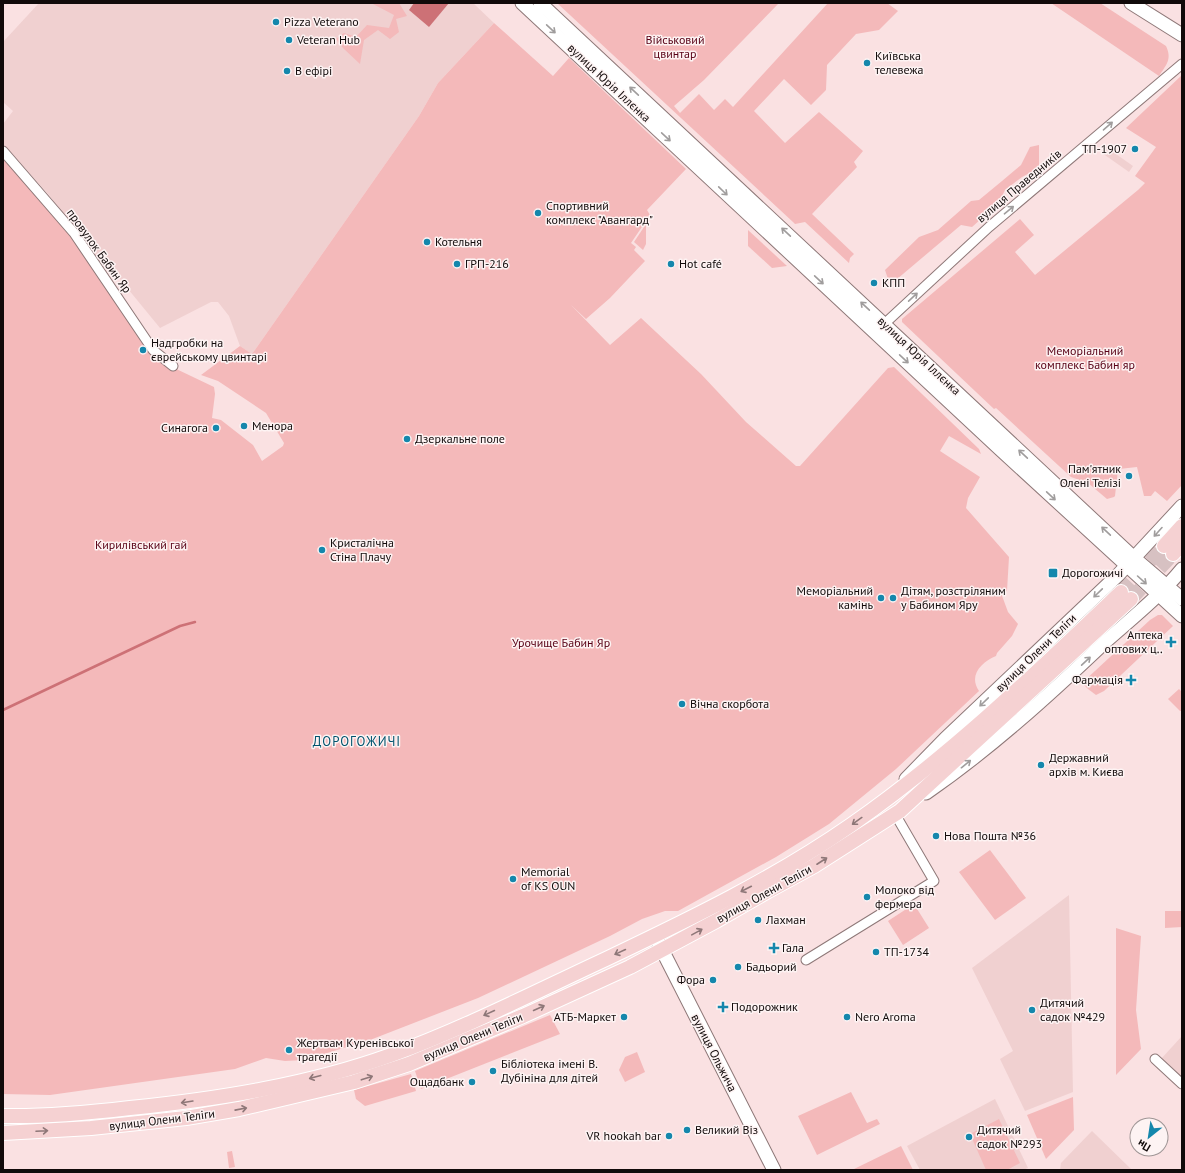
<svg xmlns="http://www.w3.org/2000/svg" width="1185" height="1173" font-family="'PT Sans',sans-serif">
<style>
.built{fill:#f0d0d0}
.green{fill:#f4b9ba}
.water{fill:#cd7176}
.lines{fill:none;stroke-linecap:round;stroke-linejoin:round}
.stream{stroke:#cd7176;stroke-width:2.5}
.primary-tunnel{stroke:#d7c1c2;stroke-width:14;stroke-dasharray:14 7;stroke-linecap:butt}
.street-casing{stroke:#8e7878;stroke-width:11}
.secondary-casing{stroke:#8e7878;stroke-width:15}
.primary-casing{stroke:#fff;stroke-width:16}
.street{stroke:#fff;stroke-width:9}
.secondary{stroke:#fff;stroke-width:13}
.primary{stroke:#f5d1d2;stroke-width:14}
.oneway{stroke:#a09d9d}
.oneway2{stroke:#8e7778}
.poi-dot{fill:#1487ac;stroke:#fdf3f3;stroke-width:1.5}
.labels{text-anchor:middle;stroke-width:3;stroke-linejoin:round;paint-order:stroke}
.poi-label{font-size:12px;fill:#110a0a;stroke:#fdf3f3;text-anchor:start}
.park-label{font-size:12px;fill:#580015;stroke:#fdf3f3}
.street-label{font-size:12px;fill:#110a0a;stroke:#fdf3f3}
.neighbourhood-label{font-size:13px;letter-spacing:1px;fill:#00536d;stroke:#fdf3f3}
</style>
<rect width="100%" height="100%" fill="#fae1e2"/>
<g class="built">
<polygon points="39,3 473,3 494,23 438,83 419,116 252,354 240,346 229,316 218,302 211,302 160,328 119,278 102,262 101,264 49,195 3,144 3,124 13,111 3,102 3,42"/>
<polygon points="1106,147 1133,166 1129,172 1102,153"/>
<polygon points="1069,895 1073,1092 1025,1111 1000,1059 1013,1051 972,968"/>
<polygon points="1182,1036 1182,1078 1161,1059"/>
<polygon points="995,1099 1028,1168 1023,1170 920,1170 907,1146"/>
<polygon points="1092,1131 1132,1170 1060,1170 1061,1163"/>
</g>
<g class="green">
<polygon points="371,3 399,3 407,16 396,19 399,32 390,39 378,30 364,40 360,64 343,48 336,39 344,33 356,37 367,25 389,28 394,15"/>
<polygon points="557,3 779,3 704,80 674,106 680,113 699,94 714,110 725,99 733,107 828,3 887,3 898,11 879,30 856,34 827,65 826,90 811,105 784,79 754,111 785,143 819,112 863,151 854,162 857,167 812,214 854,254 850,258 849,263 805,222 795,224 793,222"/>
<path d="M1051,3h49l66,43c6,13 1,18 -7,30z"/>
<path d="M494,23l59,53 16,-18 117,111 -39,41 3,5 -19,28 5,4 -2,3 11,11 -35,37 -24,21 -15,-14 39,40 31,-27 60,56 45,48 50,44h4l88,-98 6,-1 85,82 2,5 -32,-18 -9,15 40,26 -12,21 -2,10 43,49 -2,34 -6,2 7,19 10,12 -6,12 -15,17 -1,3c-14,6 -28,19 -17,35l-83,78 -67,55 -53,33 -98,54h-13l-23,8 -32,17 -132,62 -108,42 -66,20 -19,1 -19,-3 -31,11 -185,26 -47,-1v-940l68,80 99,132 44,21 1,7 -3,24 9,2 32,25 9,16 21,-15 1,-3 -18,-30 -48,-32 -17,-6 39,-29 12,8 167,-238 19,-33z"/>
<polygon points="1182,75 1182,485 1167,501 1155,491 1151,496 1144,496 1137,467 1119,469 1118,469 1115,496 1114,497 1107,499 1088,483 1071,477 996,408 994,409 902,322 902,319 1020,219 1034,235 1015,252 1035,275 1138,190 1145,183 1135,176 1156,147 1126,128"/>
<polygon points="1039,145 1039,168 1022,177 1005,190 998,204 972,227 961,225 890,285 885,270 919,237 938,230 971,201 979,200 1002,181 1021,165 1030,147"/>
<polygon points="646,224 646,244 643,250 634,242"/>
<polygon points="748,230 787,266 772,268 748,246"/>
<polygon points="1158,615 1162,615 1173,626 1104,691 1096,695 1088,689 1082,683 1150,620"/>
<polygon points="1179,689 1182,692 1182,711 1180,711 1168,699"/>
<polygon points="990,850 1026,898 995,920 959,872"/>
<polygon points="914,904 929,928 903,945 888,921"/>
<polygon points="1165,911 1182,911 1182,927 1165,928"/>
<polygon points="1116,928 1141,936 1136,1010 1141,1049 1116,1075"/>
<polygon points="550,1015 560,1034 421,1089 415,1071"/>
<polygon points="637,1052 645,1072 625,1082 619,1070 625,1057"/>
<polygon points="411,1074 416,1091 365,1106 356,1099 354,1090"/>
<polygon points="851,1092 867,1123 877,1119 880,1124 817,1155 798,1116"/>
<polygon points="1073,1097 1074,1130 1046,1159 1027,1115"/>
<polygon points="999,1119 1020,1163 1007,1170 986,1170 970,1134"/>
<polygon points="901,1146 913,1170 852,1170"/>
<polygon points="232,1151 235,1167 229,1168 227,1152"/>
</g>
<polygon class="water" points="414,3 449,3 429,27 409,10"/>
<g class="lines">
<polyline class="stream" points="3,710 180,626 195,622"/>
<g class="primary-tunnel">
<polyline points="1121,592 1164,546"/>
<polyline points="1131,599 1173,554"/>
</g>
<g class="street-casing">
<g id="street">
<polyline points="3,151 74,233 153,350 173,366"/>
<polyline points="881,327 989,227 1182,64"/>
<polyline points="806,960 934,881 895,814"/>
<polyline points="1155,1059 1182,1084"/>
</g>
</g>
<g class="secondary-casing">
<g id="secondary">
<polyline points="522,3 1001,450 1182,616"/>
<polyline points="540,3 1134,558 1182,599"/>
<polyline points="1131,3 1182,35"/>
<polyline points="906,779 945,739 1118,575 1182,506"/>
<path d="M926,793c65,-45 122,-97 179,-151 26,-23 55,-46 77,-73"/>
<polyline points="655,936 774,1170"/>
</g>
</g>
<g class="primary-casing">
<g id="primary">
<polyline points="1164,546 1182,526"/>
<polyline points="1173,554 1182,544"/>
<path d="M3,1116c43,1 84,-3 127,-8 88,-9 178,-23 261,-53 74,-27 144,-63 215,-96 84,-40 169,-81 245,-134 98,-68 184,-151 270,-233"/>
<polyline points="3,1133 91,1128 186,1118 239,1109 354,1082 409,1064 523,1016 630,967 716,921 768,891 814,866 900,811 1131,599"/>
</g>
</g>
<use href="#street" class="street"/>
<use href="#secondary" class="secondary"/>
<use href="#primary" class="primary"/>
</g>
<defs><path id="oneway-shaft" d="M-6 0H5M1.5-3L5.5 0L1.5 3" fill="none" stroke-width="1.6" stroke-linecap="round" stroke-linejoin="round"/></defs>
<g class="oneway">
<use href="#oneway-shaft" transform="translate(551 29) rotate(43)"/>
<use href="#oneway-shaft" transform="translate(634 91) rotate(-137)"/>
<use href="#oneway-shaft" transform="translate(1108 126) rotate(-41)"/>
<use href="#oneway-shaft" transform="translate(666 137) rotate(43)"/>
<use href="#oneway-shaft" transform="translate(723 191) rotate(44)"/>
<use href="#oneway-shaft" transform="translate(1009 210) rotate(-40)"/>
<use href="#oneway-shaft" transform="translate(786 232) rotate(-137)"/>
<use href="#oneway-shaft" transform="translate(819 280) rotate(43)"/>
<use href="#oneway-shaft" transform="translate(913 297) rotate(-43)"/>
<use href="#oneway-shaft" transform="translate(865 306) rotate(-137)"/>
<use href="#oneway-shaft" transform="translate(904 359) rotate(43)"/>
<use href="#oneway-shaft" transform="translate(1023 454) rotate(-137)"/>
<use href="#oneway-shaft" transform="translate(1051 496) rotate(43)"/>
<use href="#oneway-shaft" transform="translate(1106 531) rotate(-137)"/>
<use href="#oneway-shaft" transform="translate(1158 532) rotate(132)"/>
<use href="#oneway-shaft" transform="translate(1142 580) rotate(42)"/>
<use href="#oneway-shaft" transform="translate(1098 593) rotate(136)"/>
<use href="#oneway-shaft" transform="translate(1086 661) rotate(-43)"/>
<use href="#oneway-shaft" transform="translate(984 702) rotate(136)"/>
<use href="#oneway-shaft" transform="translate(966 764) rotate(-39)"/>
</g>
<g class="oneway2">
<use href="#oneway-shaft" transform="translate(857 821) rotate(144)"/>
<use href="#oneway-shaft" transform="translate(822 861) rotate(-33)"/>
<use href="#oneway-shaft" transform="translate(746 889) rotate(153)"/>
<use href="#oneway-shaft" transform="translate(697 932) rotate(-29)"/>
<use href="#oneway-shaft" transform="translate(620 952) rotate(155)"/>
<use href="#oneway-shaft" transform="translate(539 1008) rotate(-24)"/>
<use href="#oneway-shaft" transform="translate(489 1013) rotate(155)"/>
<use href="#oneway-shaft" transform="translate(315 1077) rotate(165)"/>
<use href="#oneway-shaft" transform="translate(367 1078) rotate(-18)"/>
<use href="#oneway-shaft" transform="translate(187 1102) rotate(171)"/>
<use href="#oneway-shaft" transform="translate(241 1109) rotate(-11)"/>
<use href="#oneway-shaft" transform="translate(42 1131) rotate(-3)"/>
</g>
<g class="poi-dot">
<circle cx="276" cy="22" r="4"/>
<circle cx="289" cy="40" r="4"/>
<circle cx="867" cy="63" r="4"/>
<circle cx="287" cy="71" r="4"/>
<circle cx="1135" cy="149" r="4"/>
<circle cx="538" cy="213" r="4"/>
<circle cx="427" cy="242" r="4"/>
<circle cx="457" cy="264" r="4"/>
<circle cx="671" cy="264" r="4"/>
<circle cx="874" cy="283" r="4"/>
<circle cx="143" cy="350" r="4"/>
<circle cx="244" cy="426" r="4"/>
<circle cx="216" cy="428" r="4"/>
<circle cx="407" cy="439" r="4"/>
<circle cx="1129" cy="476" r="4"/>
<circle cx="322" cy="550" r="4"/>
<rect x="1048" y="568" width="10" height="10" rx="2"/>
<circle cx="881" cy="598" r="4"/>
<circle cx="893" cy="598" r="4"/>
<path d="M1169 636h4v4h4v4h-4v4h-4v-4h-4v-4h4z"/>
<path d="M1129 674h4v4h4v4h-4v4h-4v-4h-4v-4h4z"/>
<circle cx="682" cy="704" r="4"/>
<circle cx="1041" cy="765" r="4"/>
<circle cx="936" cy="836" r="4"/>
<circle cx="513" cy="879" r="4"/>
<circle cx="867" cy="897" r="4"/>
<circle cx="758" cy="920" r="4"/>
<path d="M772 942h4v4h4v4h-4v4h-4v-4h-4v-4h4z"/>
<circle cx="876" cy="952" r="4"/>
<circle cx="738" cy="967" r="4"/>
<circle cx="713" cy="980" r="4"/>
<path d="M721 1001h4v4h4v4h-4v4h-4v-4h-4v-4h4z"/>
<circle cx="1032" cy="1010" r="4"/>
<circle cx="624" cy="1017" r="4"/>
<circle cx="847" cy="1017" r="4"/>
<circle cx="289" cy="1050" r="4"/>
<circle cx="493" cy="1071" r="4"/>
<circle cx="472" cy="1082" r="4"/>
<circle cx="687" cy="1130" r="4"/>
<circle cx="669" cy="1136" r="4"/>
<circle cx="969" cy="1137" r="4"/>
</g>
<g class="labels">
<g class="poi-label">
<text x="284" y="26">Pizza Veterano</text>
<text x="297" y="44">Veteran Hub</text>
<text x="875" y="60">Київська<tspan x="875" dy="14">телевежа</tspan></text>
<text x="295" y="75">В ефірі</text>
<text x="1127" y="153" text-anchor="end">ТП-1907</text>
<text x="546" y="210">Спортивний<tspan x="546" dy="14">комплекс "Авангард"</tspan></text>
<text x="435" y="246">Котельня</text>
<text x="465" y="268">ГРП-216</text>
<text x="679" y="268">Hot café</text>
<text x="882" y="287">КПП</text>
<text x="151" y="347">Надгробки на<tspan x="151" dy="14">єврейському цвинтарі</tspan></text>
<text x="252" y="430">Менора</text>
<text x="208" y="432" text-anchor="end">Синагога</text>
<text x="415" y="443">Дзеркальне поле</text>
<text x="1121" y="473" text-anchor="end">Пам'ятник<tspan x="1121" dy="14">Олені Телізі</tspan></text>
<text x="330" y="547">Кристалічна<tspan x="330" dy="14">Стіна Плачу</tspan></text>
<text x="1062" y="577">Дорогожичі</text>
<text x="873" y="595" text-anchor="end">Меморіальний<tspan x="873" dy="14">камінь</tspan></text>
<text x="901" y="595">Дітям, розстріляним<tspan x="901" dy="14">у Бабином Яру</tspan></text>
<text x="1163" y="639" text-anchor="end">Аптека<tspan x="1163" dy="14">оптових ц‥</tspan></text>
<text x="1123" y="684" text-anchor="end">Фармація</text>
<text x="690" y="708">Вічна скорбота</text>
<text x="1049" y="762">Державний<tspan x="1049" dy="14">архів м. Києва</tspan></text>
<text x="944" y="840">Нова Пошта №36</text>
<text x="521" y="876">Memorial<tspan x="521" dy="14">of KS OUN</tspan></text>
<text x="875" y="894">Молоко від<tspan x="875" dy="14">фермера</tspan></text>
<text x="766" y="924">Лахман</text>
<text x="782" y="952">Гала</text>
<text x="884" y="956">ТП-1734</text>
<text x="746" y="971">Бадьорий</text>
<text x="705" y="984" text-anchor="end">Фора</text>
<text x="1040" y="1007">Дитячий<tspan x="1040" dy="14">садок №429</tspan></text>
<text x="731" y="1011">Подорожник</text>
<text x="616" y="1021" text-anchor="end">АТБ-Маркет</text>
<text x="855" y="1021">Nero Aroma</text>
<text x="297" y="1047">Жертвам Куренівської<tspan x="297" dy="14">трагедії</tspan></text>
<text x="501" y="1068">Бібліотека імені В.<tspan x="501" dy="14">Дубініна для дітей</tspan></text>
<text x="464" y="1086" text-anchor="end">Ощадбанк</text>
<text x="695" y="1134">Великий Віз</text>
<text x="977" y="1134">Дитячий<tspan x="977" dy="14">садок №293</tspan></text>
<text x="661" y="1140" text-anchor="end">VR hookah bar</text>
</g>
<g class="park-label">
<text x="675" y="44">Військовий<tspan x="675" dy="14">цвинтар</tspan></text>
<text x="1085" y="355">Меморіальний<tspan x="1085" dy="14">комплекс Бабин яр</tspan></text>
<text x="141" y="549">Кирилівський гай</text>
<text x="561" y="647">Урочище Бабин Яр</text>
</g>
<g class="street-label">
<text transform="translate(609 83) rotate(43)" y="4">вулиця Юрія Іллєнка</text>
<text transform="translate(1019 186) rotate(-40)" y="4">вулиця Праведників</text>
<text transform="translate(99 251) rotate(54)" y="4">провулок Бабин Яр</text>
<text transform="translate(919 356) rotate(43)" y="4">вулиця Юрія Іллєнка</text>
<text transform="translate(1036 653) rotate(-44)" y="4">вулиця Олени Теліги</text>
<text transform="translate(764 894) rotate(-29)" y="4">вулиця Олени Теліги</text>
<text transform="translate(473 1037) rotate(-23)" y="4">вулиця Олени Теліги</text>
<text transform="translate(714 1053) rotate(63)" y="4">вулиця Ольжича</text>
<text transform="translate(162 1120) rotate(-7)" y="4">вулиця Олени Теліги</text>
</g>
<g class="neighbourhood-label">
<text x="357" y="746">ДОРОГОЖИЧІ</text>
</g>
</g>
<rect width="1185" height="1173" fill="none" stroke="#110a0a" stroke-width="8"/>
<g transform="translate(1149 1137) rotate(210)"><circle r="19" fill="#fdf3f3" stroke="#9f9696"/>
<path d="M0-3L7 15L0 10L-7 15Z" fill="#1487ac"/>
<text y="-6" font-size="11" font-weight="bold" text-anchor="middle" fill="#110a0a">Пн</text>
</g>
</svg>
